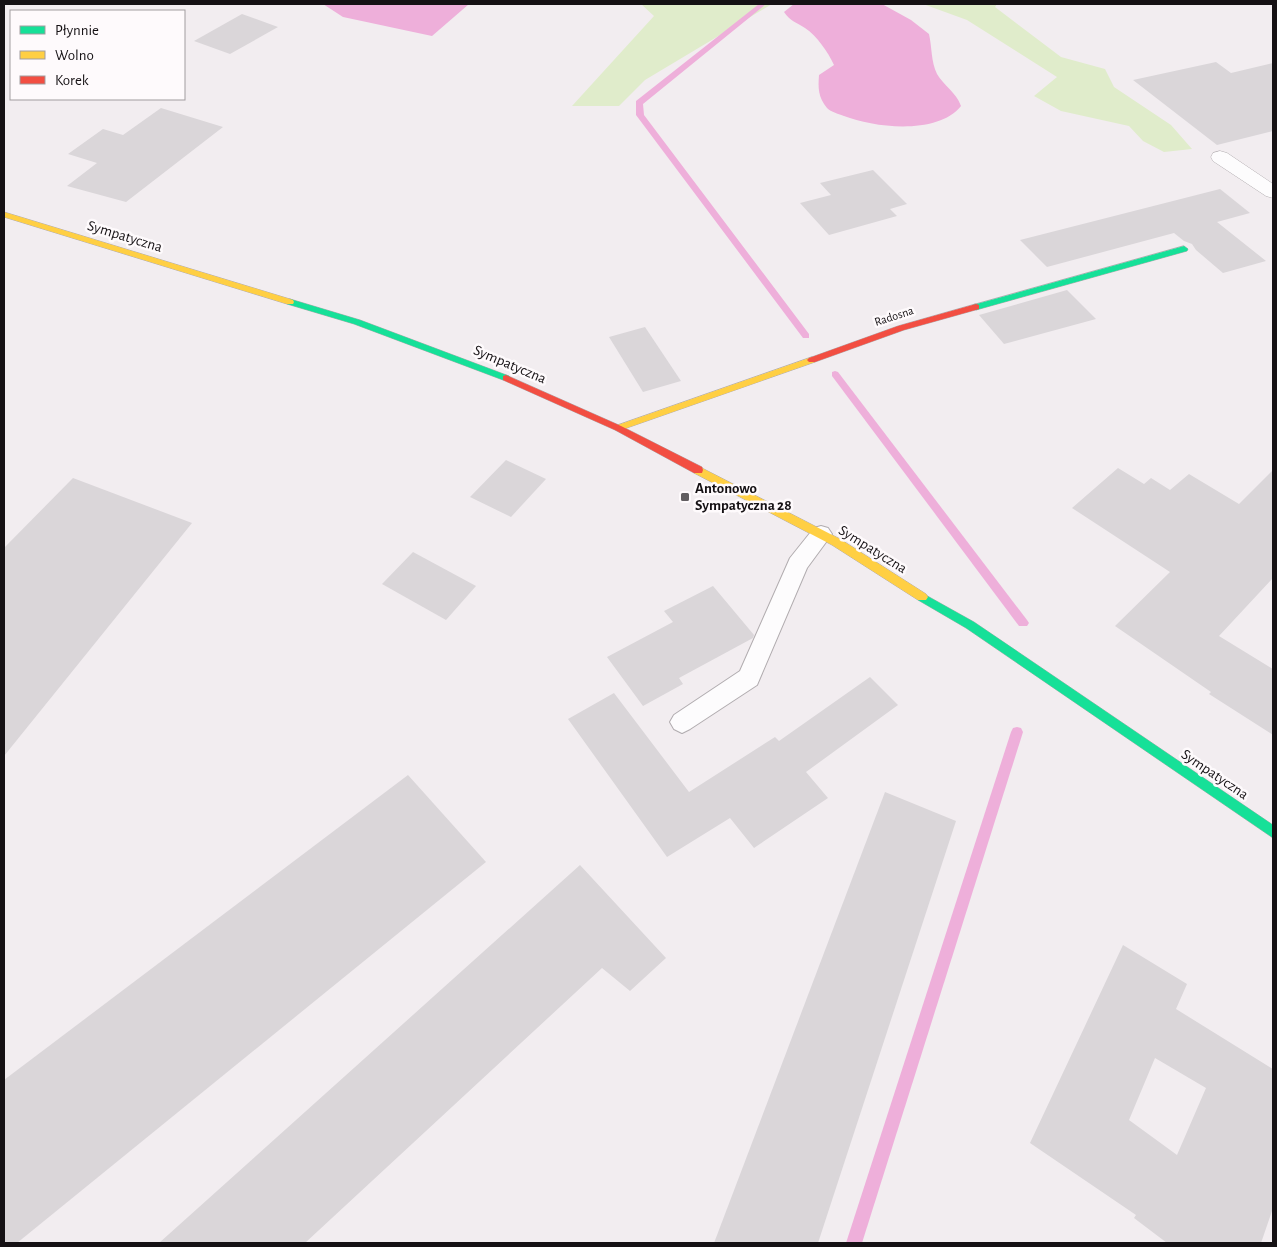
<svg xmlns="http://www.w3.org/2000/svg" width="1277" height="1247" font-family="'Alegreya Sans',sans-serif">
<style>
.green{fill:#e0eccb}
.water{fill:#eeafda}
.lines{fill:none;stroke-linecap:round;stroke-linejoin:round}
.stream{fill:#eeafda;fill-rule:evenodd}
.building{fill:#dad6d9;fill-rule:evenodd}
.lane-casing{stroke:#b1acaf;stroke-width:2}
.street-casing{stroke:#b1acaf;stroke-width:1}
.fast-casing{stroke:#b1acaf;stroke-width:1}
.slow-casing{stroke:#b1acaf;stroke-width:1}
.jam-casing{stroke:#b1acaf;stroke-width:1}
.lane{fill:#fdfcfd;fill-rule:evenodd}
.street{fill:#fdfcfd;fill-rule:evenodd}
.fast{fill:#16e098;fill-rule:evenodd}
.slow{fill:#ffcf43;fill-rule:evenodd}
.jam{fill:#f24e42;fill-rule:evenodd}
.poi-dot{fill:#625e61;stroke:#fefafc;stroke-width:2}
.labels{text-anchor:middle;stroke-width:5;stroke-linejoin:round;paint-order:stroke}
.far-street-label{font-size:12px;fill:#151114;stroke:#fefafc}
.street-label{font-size:15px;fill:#151114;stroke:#fefafc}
.poi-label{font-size:15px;font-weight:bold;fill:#151114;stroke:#fefafc;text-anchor:start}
</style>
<rect width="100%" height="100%" fill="#f2edf0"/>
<g class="green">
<polygon points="641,4 772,4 645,80 619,106 572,106 654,16"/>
<polygon points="923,4 997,4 995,7 1061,57 1105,69 1114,87 1171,125 1192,149 1164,152 1143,141 1129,126 1061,111 1034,96 1057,77 967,20"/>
</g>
<g class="water">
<polygon points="323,4 469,4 432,36 343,17"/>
<path d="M794,4h88l29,16 18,14c3,13 2,28 8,40 7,12 19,18 24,32 -23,29 -86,22 -117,10 -5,-2 -13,-4 -17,-8 -9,-11 -9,-20 -8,-33l15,-10c-6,-13 -17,-29 -29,-37 -9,-6 -15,-7 -21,-16z"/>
</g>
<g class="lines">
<g class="stream">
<polygon points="759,4 766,4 643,104 644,115 809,334 809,338 803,338 636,115 636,101"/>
<polygon points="835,371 838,372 1027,620 1029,623 1027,626 1019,626 832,376 832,372"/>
<polygon points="1017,727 1021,728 1023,732 862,1243 846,1243 1011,732 1013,728"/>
</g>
</g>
<g class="building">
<polygon points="242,14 278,27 230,54 194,41"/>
<polygon points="1216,62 1231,73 1273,63 1273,131 1217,145 1133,80"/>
<polygon points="161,108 223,127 126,202 67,186 97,163 68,154 103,129 123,135"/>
<polygon points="873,170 907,204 890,209 897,216 829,235 800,203 831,195 820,183"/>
<polygon points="1220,189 1250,213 1217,222 1266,261 1223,273 1196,250 1192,244 1184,241 1174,233 1047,267 1020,240"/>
<polygon points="1067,290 1096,319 1004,344 979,315"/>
<polygon points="645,327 681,381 643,392 609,337"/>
<polygon points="506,460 546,479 511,517 470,497"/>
<polygon points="1118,468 1144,484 1151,478 1170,490 1189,474 1239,504 1273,470 1273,578 1219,636 1273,669 1273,735 1209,694 1211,692 1115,626 1170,572 1072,508"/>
<polygon points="73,478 192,523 4,756 4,548"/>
<polygon points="413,552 476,586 446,620 382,584"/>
<polygon points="713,586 754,635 753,638 679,678 683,684 643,706 607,657 673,622 664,611"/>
<polygon points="870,677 898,705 806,772 828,798 754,848 730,818 667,857 568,719 614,693 689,792 775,737 779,741"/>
<polygon points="408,775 486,862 17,1243 4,1243 4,1080"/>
<polygon points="885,792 956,821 818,1243 714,1243"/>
<polygon points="580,865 666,958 630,991 602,968 305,1243 159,1243"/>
<path d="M1123,945l64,39 -11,25 97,60v139l-12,35h-94l-33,-25 2,-3 -106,-72zM1155,1058l51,30 -29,67 -48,-35z"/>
</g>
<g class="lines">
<g class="lane-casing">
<polygon id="lane" points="821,526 828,528 832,534 807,568 757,685 690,729 682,733 674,729 670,722 674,715 740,671 790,558 814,528"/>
</g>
<g class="street-casing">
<polygon id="street" points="1220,151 1227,153 1273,184 1273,198 1266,196 1213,161 1211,157 1213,153"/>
</g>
<g class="fast-casing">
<g id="fast">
<polygon points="1184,246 1188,249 1187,251 976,310 972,307 973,305"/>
<polygon points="290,299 360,320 509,376 511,378 509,380 503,380 354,324 287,304 286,302"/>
<polygon points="922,593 974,622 1273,825 1273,838 966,628 918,600 916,597 918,594"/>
</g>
</g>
<g class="slow-casing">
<g id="slow">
<polygon points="4,212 293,300 294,302 293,304 287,304 4,217"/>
<polygon points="812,357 815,358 815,362 621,430 615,430 613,428 615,426"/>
<polygon points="698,466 840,539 926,594 928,597 926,600 918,600 832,545 694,473 693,470 694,467"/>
</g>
</g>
<g class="jam-casing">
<g id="jam">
<polygon points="976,304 979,305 979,309 904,330 815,362 809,362 807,360 809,358 898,326"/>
<polygon points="506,375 621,426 702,467 703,470 702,473 694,473 615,430 503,380 503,376"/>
</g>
</g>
<use href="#lane" class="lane"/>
<use href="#street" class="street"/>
<use href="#fast" class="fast"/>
<use href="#slow" class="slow"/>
<use href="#jam" class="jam"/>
</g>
<rect class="poi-dot" x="680" y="492" width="10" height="10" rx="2.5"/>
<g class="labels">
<g class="far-street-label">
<text transform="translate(894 316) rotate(-18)" y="4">Radosna</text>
</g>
<g class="street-label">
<text transform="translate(125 236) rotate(17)" y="5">Sympatyczna</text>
<text transform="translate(510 364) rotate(23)" y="5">Sympatyczna</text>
<text transform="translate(873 549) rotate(32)" y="5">Sympatyczna</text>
<text transform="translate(1215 774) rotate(34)" y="5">Sympatyczna</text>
</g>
<g class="poi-label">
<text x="695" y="493">Antonowo<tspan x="695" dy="17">Sympatyczna 28</tspan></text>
</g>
</g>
<rect width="1277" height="1247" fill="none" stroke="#151114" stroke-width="10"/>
<rect x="10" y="10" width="175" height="90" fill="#fefafc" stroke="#a19d9f"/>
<rect x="20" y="26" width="25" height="8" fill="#16e098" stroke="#a19d9f"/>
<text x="55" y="35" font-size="15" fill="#151114">Płynnie</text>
<rect x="20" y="51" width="25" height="8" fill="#ffcf43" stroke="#a19d9f"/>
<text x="55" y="60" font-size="15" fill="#151114">Wolno</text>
<rect x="20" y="76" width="25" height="8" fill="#f24e42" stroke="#a19d9f"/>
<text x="55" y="85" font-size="15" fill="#151114">Korek</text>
</svg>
